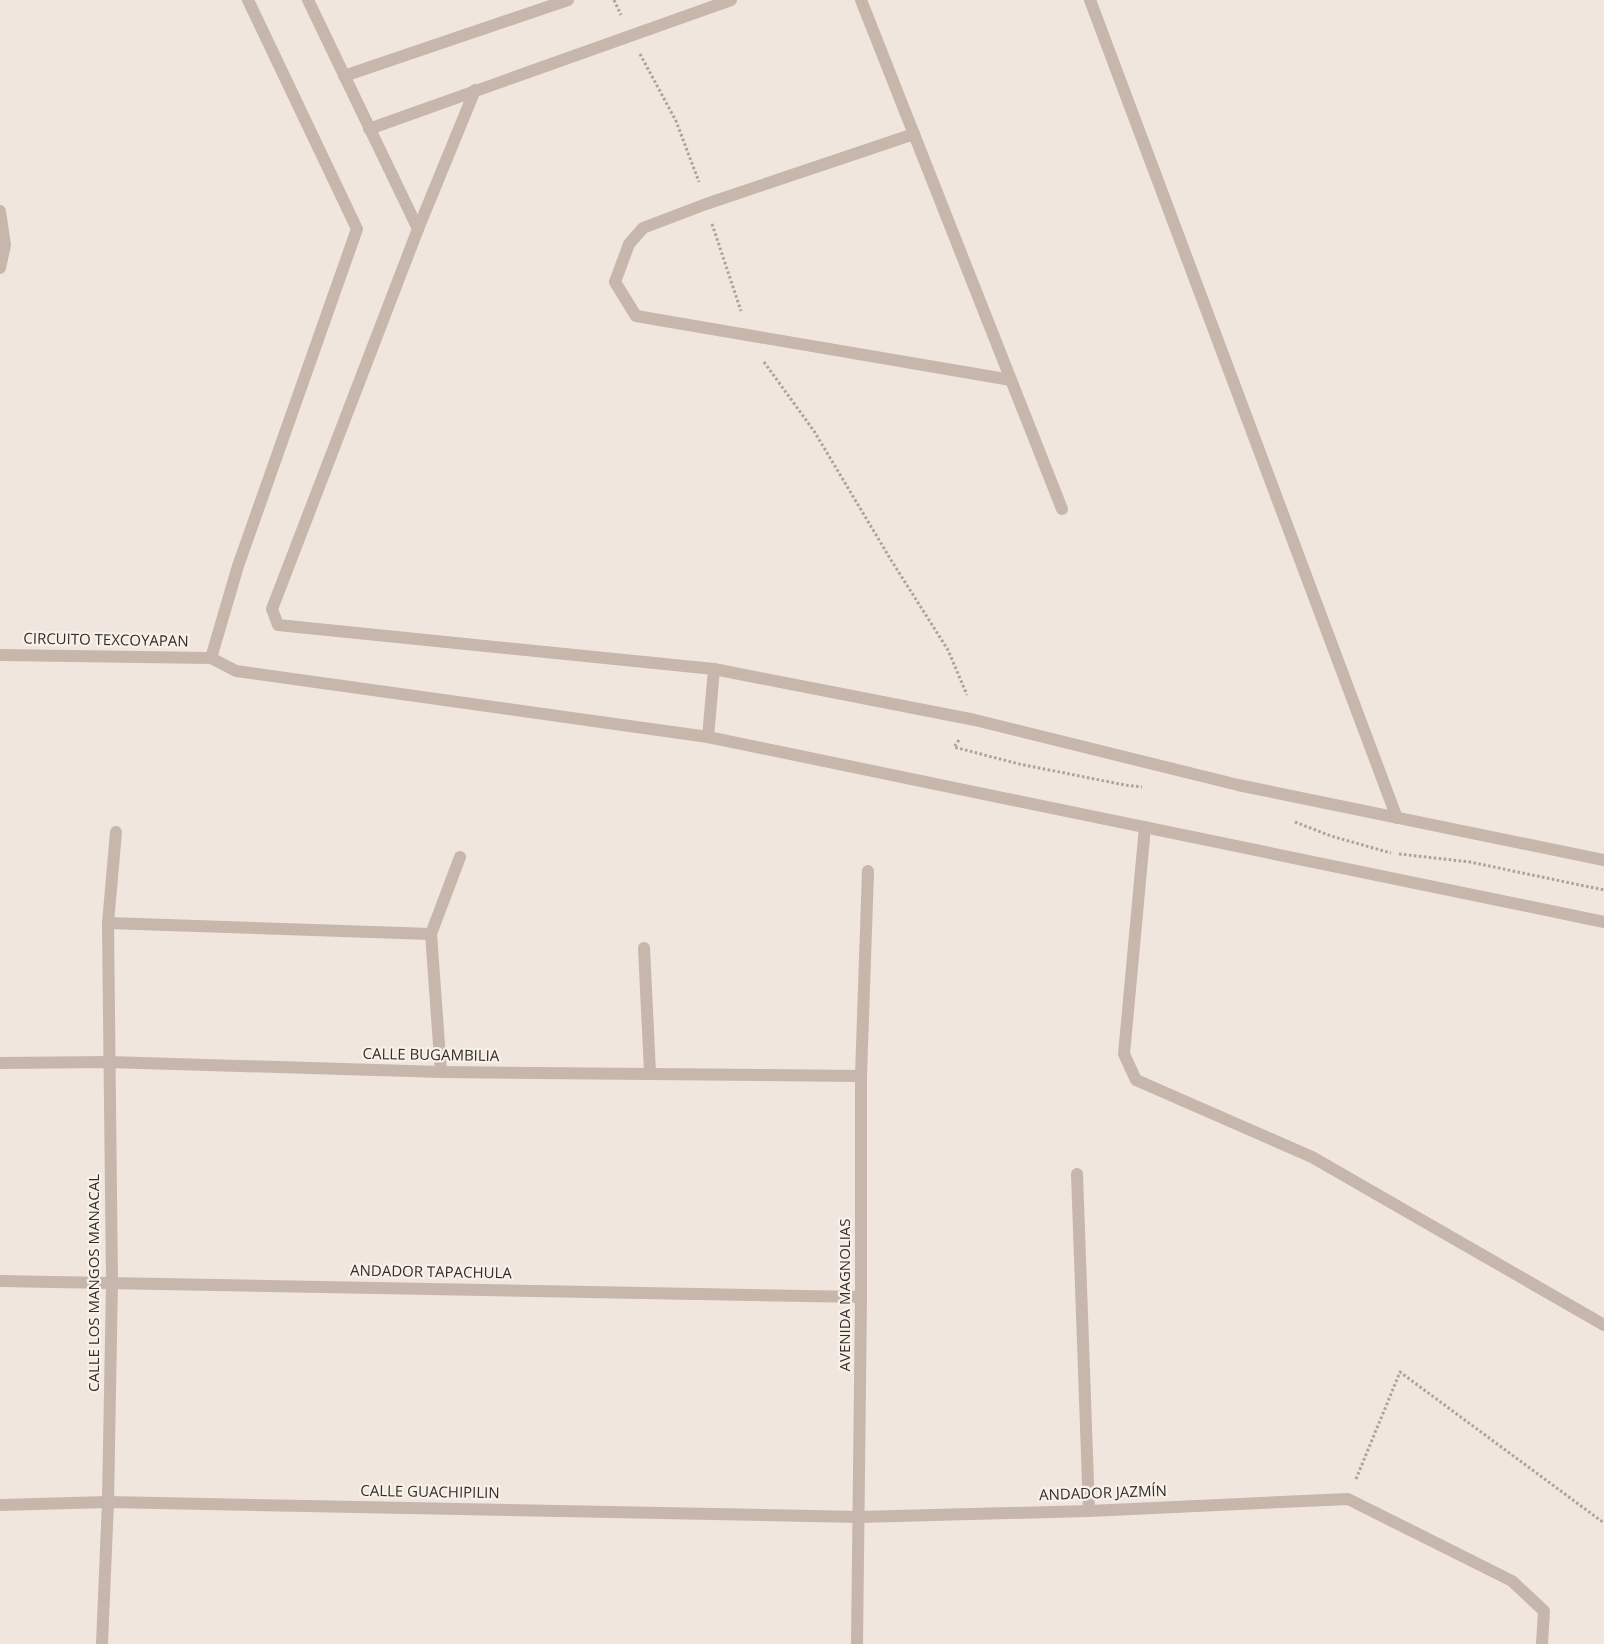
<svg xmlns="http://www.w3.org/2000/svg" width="1604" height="1644" font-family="'Open Sans',sans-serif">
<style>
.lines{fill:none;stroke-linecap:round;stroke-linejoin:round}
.path{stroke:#b3a095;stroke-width:3;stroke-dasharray:2.5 2.5;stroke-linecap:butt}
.street{stroke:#c7b6ab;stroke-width:12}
.labels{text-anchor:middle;stroke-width:4.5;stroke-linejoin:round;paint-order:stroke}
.street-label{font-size:15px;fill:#352c29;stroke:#f8f1ea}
</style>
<rect width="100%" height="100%" fill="#f0e6de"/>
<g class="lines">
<g class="path">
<polyline points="614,0 621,15"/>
<polyline points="640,54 676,121 699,182"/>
<polyline points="712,224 741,311"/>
<polyline points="764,362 814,431 891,560 948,650 967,695"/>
<polyline points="959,740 954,747 1019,764 1125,785 1142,787"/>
<polyline points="1295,822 1331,836 1391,853"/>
<polyline points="1399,854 1470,862 1604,890"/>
<polyline points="1356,1479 1400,1372 1604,1523"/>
</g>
<g class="street">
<polyline points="308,0 418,229"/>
<polyline points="861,0 1062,509"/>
<polyline points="1090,0 1397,818"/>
<polyline points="344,76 568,0"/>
<polyline points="475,90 418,229 272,609 278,625 714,669 975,720 1238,785 1604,860"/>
<polyline points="369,129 731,0"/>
<polyline points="914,134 706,204 643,228 629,244 615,282 636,316 1011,380"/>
<polyline points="0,211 5,245 0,268"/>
<polyline points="0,655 211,658 236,671 708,737 1604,922"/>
<polyline points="211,658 238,566 357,229 248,0"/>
<polyline points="708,737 714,669"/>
<polyline points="1145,827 1124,1054 1136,1080 1312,1157 1604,1325"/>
<polyline points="108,923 431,934"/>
<polyline points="644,948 650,1073"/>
<polyline points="0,1063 109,1062 441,1072 861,1076"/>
<polyline points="441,1072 431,934 460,857"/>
<polyline points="1077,1174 1089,1511"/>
<polyline points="0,1281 861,1297"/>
<polyline points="0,1505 108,1502 859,1517 1089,1511 1348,1499 1512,1581 1544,1611 1542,1644"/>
<polyline points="102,1644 108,1502 112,1282 108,923 116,832"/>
<polyline points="857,1644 861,1297 861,1076 868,871"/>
</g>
</g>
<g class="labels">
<g class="street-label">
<text transform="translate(106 640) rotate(1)" y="5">CIRCUITO TEXCOYAPAN</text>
<text transform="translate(431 1055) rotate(1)" y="5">CALLE BUGAMBILIA</text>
<text transform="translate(431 1272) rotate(1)" y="5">ANDADOR TAPACHULA</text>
<text transform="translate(94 1283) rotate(-90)" y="5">CALLE LOS MANGOS MANACAL</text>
<text transform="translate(845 1295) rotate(-90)" y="5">AVENIDA MAGNOLIAS</text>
<text transform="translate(430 1492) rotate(1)" y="5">CALLE GUACHIPILIN</text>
<text transform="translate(1103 1493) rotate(-2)" y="5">ANDADOR JAZMÍN</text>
</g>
</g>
</svg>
